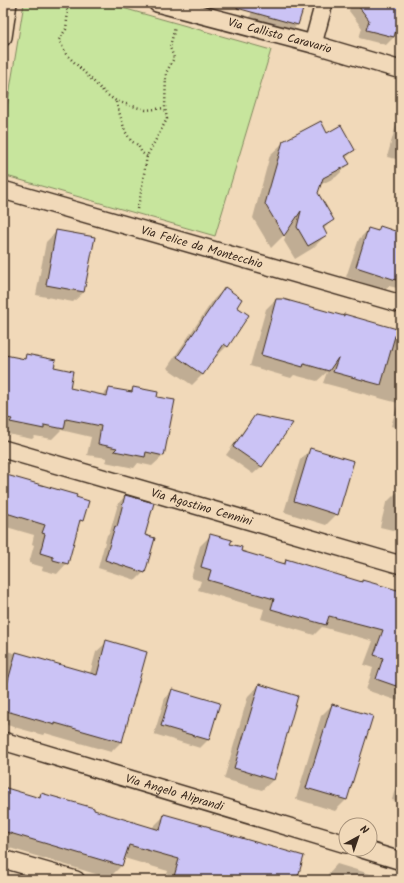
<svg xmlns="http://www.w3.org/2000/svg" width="404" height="883" font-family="Kalam,sans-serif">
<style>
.green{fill:#c7e59d;stroke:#81885e}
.shadow{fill:#0003}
.building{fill:#cbc3f5;stroke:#3b2a1e}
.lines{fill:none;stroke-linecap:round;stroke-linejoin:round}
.minor-casing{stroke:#3b2a1e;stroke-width:20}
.path{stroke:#3b2a1e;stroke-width:2.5;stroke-dasharray:1 3;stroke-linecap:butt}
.minor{stroke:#f1d9b9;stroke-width:17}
.labels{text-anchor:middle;stroke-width:3;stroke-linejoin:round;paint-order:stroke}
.street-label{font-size:12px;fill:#3b2a1e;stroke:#f1d9b9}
</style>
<rect width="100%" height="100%" fill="#f1d9b9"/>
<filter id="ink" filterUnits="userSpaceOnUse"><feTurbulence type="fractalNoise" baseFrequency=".025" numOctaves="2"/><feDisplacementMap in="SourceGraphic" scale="8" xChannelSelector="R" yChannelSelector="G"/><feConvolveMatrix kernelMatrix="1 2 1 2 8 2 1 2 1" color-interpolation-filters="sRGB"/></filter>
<g filter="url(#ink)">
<polygon class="green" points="24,3 105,3 271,50 215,236 3,175 3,132"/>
<g class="shadow">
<polygon points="253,3 304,3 297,25 290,32 249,21 254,3"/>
<polygon points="351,3 398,3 401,4 401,8 394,37 386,45 359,38 362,28 349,11"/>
<polygon points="401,112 401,160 387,157 399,114"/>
<polygon points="326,134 354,150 346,158 349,164 336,177 320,185 317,193 333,219 323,230 326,235 313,248 295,259 284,241 286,233 271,248 253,218 270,155 284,142"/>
<polygon points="380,228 401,234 401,289 389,286 385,290 346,277 359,239 369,229 376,231"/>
<polygon points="57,231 84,292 73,302 36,295 46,242"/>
<polygon points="225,288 235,307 227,346 216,357 215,356 202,375 192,385 167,368 214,299"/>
<polygon points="277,298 343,317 344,315 401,331 401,429 391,426 398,403 323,383 327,372 317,381 294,375 291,378 250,366 266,309"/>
<polygon points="5,356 23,359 27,356 53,368 68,388 102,396 109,389 129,393 133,388 163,456 152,466 138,463 134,468 105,462 107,458 87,455 91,437 61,430 52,439 35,436 32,439 3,433 3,358"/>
<polygon points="255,416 291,423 261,467 253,474 226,455 248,424"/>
<polygon points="311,449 337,514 326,525 284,512 300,460"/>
<polygon points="3,475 82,520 78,524 67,563 57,574 42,570 43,567 29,563 34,545 32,544 34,535 3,526"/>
<polygon points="401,488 401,532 380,527 386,503"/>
<polygon points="125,496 144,536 144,572 136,580 98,568 107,535 110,532 118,504"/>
<polygon points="211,535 229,544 240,552 282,564 287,560 361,582 362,581 401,592 401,703 401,702 366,690 373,668 364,665 373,641 322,627 314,635 261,619 264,609 198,590 201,581 191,578 200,546"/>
<polygon points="107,642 122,741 111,752 45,733 43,735 3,724 3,650 90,674 96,652"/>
<polygon points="259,685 273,780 262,790 224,779 248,696"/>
<polygon points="172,690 219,704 208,740 200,748 154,734 165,698"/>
<polygon points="332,705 371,717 346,800 335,811 296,799 321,716"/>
<polygon points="401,766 401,802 392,800"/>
<polygon points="3,788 37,798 42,794 152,829 153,827 165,815 209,829 296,880 165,880 168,871 124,858 121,866 109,878 3,846"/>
<polygon points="337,864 390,880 326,880 328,874"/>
</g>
<g class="building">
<polygon points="238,3 305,3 298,25 237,8"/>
<polygon points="356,3 401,3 401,12 394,37 366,30 369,20"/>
<polygon points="321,121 327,133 341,125 355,150 345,156 350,164 323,178 318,193 334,220 323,227 327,235 308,246 297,227 301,211 284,236 265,204 283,141"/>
<polygon points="380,226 401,233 401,264 396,280 356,267 368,228 378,231"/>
<polygon points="56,230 95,237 84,292 46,285"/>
<polygon points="225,287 242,299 237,307 249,315 228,347 224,344 203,375 177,357"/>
<polygon points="276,299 283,299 344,316 344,314 397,329 381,385 333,372 338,358 329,371 304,364 303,367 261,355"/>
<polygon points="26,354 56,360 54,367 73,371 70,388 107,396 109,388 132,392 133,387 158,392 157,397 175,400 164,456 146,452 145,457 114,451 117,448 98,444 101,426 66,419 64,429 44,425 44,429 10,422 12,419 3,417 3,365 5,355 25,359"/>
<polygon points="255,415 293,423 262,467 233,447"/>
<polygon points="310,448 354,461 338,515 294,501"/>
<polygon points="3,474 77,495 76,497 89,501 83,521 80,520 68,564 53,560 53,557 40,553 45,534 42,533 45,525 3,512"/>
<polygon points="125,495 154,503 145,535 155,538 145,573 105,560 115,526 117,527"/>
<polygon points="210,534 232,540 230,544 242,547 241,551 285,564 286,559 362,582 362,580 401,591 401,673 396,686 376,679 383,658 374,655 383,630 329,616 326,625 271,609 274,599 208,580 211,570 201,567"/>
<polygon points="106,640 147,652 122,742 55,723 55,725 3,710 3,699 16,652 97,675"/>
<polygon points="259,684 298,696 274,780 234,768"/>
<polygon points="172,689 220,703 209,740 161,726"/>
<polygon points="332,704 373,716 347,800 306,788"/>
<polygon points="3,787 40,798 41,793 94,808 94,810 160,830 164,814 210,827 210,829 304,856 297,880 173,880 179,859 129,845 122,866 3,831"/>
</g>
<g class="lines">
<g class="minor-casing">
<g id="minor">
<path id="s1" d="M157,3l156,41 88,26"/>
<polyline points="3,37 8,3"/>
<polyline points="313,44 324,3"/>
<path id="s2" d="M3,190l398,114"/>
<path id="s3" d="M3,449l398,116"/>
<path id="s4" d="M3,741l343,103"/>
<polyline points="362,849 401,861"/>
<polyline points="3,859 76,880"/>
</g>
</g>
<g class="path">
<polyline points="62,3 68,11 66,29 59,40 66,54 106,94 116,101 146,110 165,108"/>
<polyline points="116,102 125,131 131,141 138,145 142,153 147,156"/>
<polyline points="137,209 140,198 147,156 167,119 165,108 166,73 174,58 170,47 175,27"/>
</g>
<use href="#minor" class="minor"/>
</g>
</g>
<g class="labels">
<g class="street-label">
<text dy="4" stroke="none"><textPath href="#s1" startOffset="127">Via Callisto Caravario</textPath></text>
<text dy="4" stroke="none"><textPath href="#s2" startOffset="207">Via Felice da Montecchio</textPath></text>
<text dy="4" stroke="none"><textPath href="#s3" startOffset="207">Via Agostino Cennini</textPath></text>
<text dy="4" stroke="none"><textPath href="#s4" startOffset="179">Via Angelo Aliprandi</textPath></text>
</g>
</g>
<rect width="404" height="883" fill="none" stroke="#f1d9b9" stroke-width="16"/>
<rect x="8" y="8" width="388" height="867" fill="none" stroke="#3b2a1e" stroke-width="1.5" filter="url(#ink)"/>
<g transform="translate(358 837) rotate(40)"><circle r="19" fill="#f1d9b9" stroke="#a8937b"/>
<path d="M0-3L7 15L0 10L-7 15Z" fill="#3b2a1e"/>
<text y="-6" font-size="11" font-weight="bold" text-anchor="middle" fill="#3b2a1e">N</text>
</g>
</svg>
